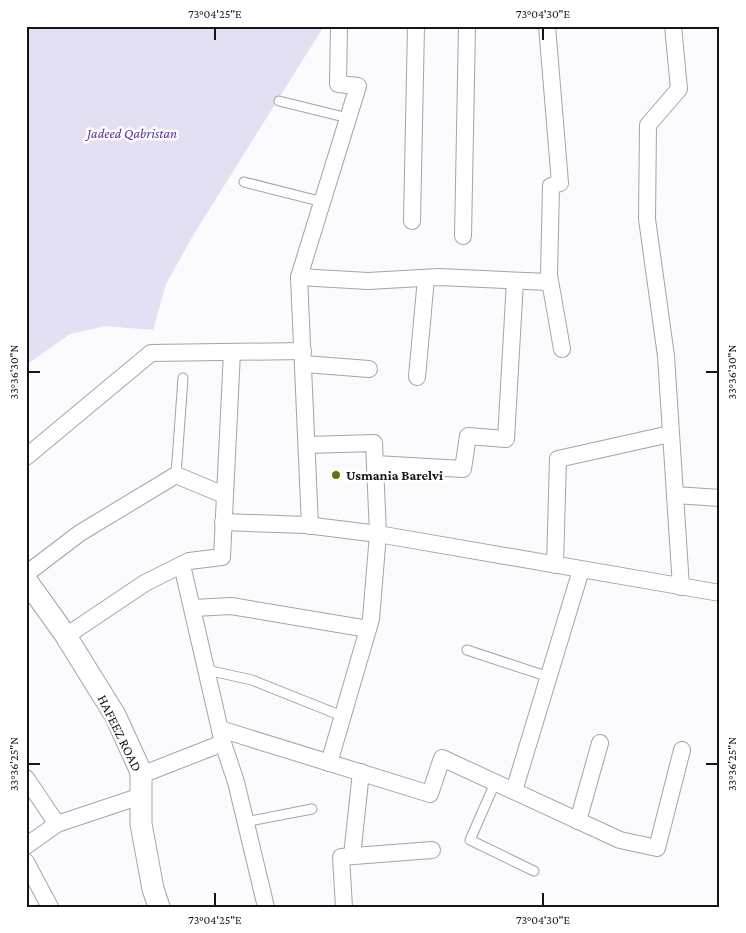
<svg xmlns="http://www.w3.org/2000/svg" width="746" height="933" font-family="'Crimson Pro',serif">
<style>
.green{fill:#e4e0f3}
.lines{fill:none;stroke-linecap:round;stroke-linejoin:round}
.service-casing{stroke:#a5a2b0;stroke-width:11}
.minor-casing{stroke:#a5a2b0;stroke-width:18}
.tertiary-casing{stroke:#a5a2b0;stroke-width:23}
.service{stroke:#fff;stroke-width:9}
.minor{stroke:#fff;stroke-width:16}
.tertiary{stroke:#fff;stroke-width:21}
.ticks{fill:none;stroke:#151419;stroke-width:2}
.poi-dot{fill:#646f18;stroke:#fff;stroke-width:2}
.labels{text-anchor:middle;stroke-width:5;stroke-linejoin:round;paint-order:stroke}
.park-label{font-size:14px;font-style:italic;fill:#593299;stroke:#fff}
.poi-label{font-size:14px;font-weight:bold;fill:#151419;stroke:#fff;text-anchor:start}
.street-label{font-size:14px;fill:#151419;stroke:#fff}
.neatline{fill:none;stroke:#151419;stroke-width:2}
.ticks-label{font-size:12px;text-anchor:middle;fill:#151419}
</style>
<rect width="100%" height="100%" fill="#fbfafd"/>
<polygon class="green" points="26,26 324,26 194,234 166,284 153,330 105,326 70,334 26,365"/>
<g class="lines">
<g class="service-casing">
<g id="service">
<polyline points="279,101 348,118"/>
<polyline points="244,182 323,202"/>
<polyline points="176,475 183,378"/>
<polyline points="467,650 549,677"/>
<polyline points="207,670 252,680 342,716"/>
<polyline points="495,783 470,840 534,871"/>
<polyline points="245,822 312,809"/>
</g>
</g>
<g class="minor-casing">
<g id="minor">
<polyline points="547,26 560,183 551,186 549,275 562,349"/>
<polyline points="673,26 679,89 648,125 647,219 666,356 681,587"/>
<polyline points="412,221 416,26"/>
<polyline points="463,236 467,26"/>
<polyline points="299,277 368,281 439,277 549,282"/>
<polyline points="304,364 369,369"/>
<polyline points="417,377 426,278"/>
<polyline points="307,445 374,443 378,534 371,619 329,763"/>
<polyline points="26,457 151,353 303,351"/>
<polyline points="375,464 463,469 468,436 506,439 515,281"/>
<polyline points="675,495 720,498"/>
<polyline points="223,522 306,525 378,534 720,593"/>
<polyline points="310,526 299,277 358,86 338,84 339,26"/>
<polyline points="182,565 223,743 236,782 266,907"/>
<polyline points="555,565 558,459 670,434"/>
<polyline points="26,574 80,533 176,475 224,495"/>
<polyline points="193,608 231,606 368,629"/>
<polyline points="66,636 145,583 189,561 222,557 232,352"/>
<polyline points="220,729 430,794 442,758 620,840 657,848 682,750"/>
<polyline points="141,775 223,743"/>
<polyline points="26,778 57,824 141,796"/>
<polyline points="514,791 581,570"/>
<polyline points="578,821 600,743"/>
<polyline points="26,846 57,824"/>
<polyline points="352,856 361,772"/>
<polyline points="26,862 50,907"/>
<polyline points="344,907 341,857 432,850"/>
</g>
</g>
<g class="tertiary-casing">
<polyline id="tertiary" points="26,580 64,633 115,715 141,772 141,824 153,889 159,907"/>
</g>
<use href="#service" class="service"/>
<use href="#minor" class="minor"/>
<use href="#tertiary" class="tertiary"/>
</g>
<path class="ticks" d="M215,28v12M543,28v12M28,372h12M706,372h12M28,764h12M706,764h12M215,893v13M543,893v13"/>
<circle class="poi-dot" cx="336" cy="475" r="5"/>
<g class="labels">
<g class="park-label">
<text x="132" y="138">Jadeed Qabristan</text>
</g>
<g class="poi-label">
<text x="346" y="480">Usmania Barelvi</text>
</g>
<g class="street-label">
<text transform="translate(120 733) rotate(64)" y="5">HAFEEZ ROAD</text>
</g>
</g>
<rect width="746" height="933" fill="none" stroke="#ffffff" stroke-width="55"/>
<rect x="28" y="28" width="690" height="878" class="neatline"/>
<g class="ticks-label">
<text x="215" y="18">73°04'25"E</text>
<text x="543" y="18">73°04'30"E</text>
<text transform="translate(14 372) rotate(-90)" y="4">33°36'30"N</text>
<text transform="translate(732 372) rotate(-90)" y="4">33°36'30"N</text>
<text transform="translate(14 764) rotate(-90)" y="4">33°36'25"N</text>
<text transform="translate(732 764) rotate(-90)" y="4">33°36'25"N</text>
<text x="215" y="924">73°04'25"E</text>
<text x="543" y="924">73°04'30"E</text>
</g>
</svg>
